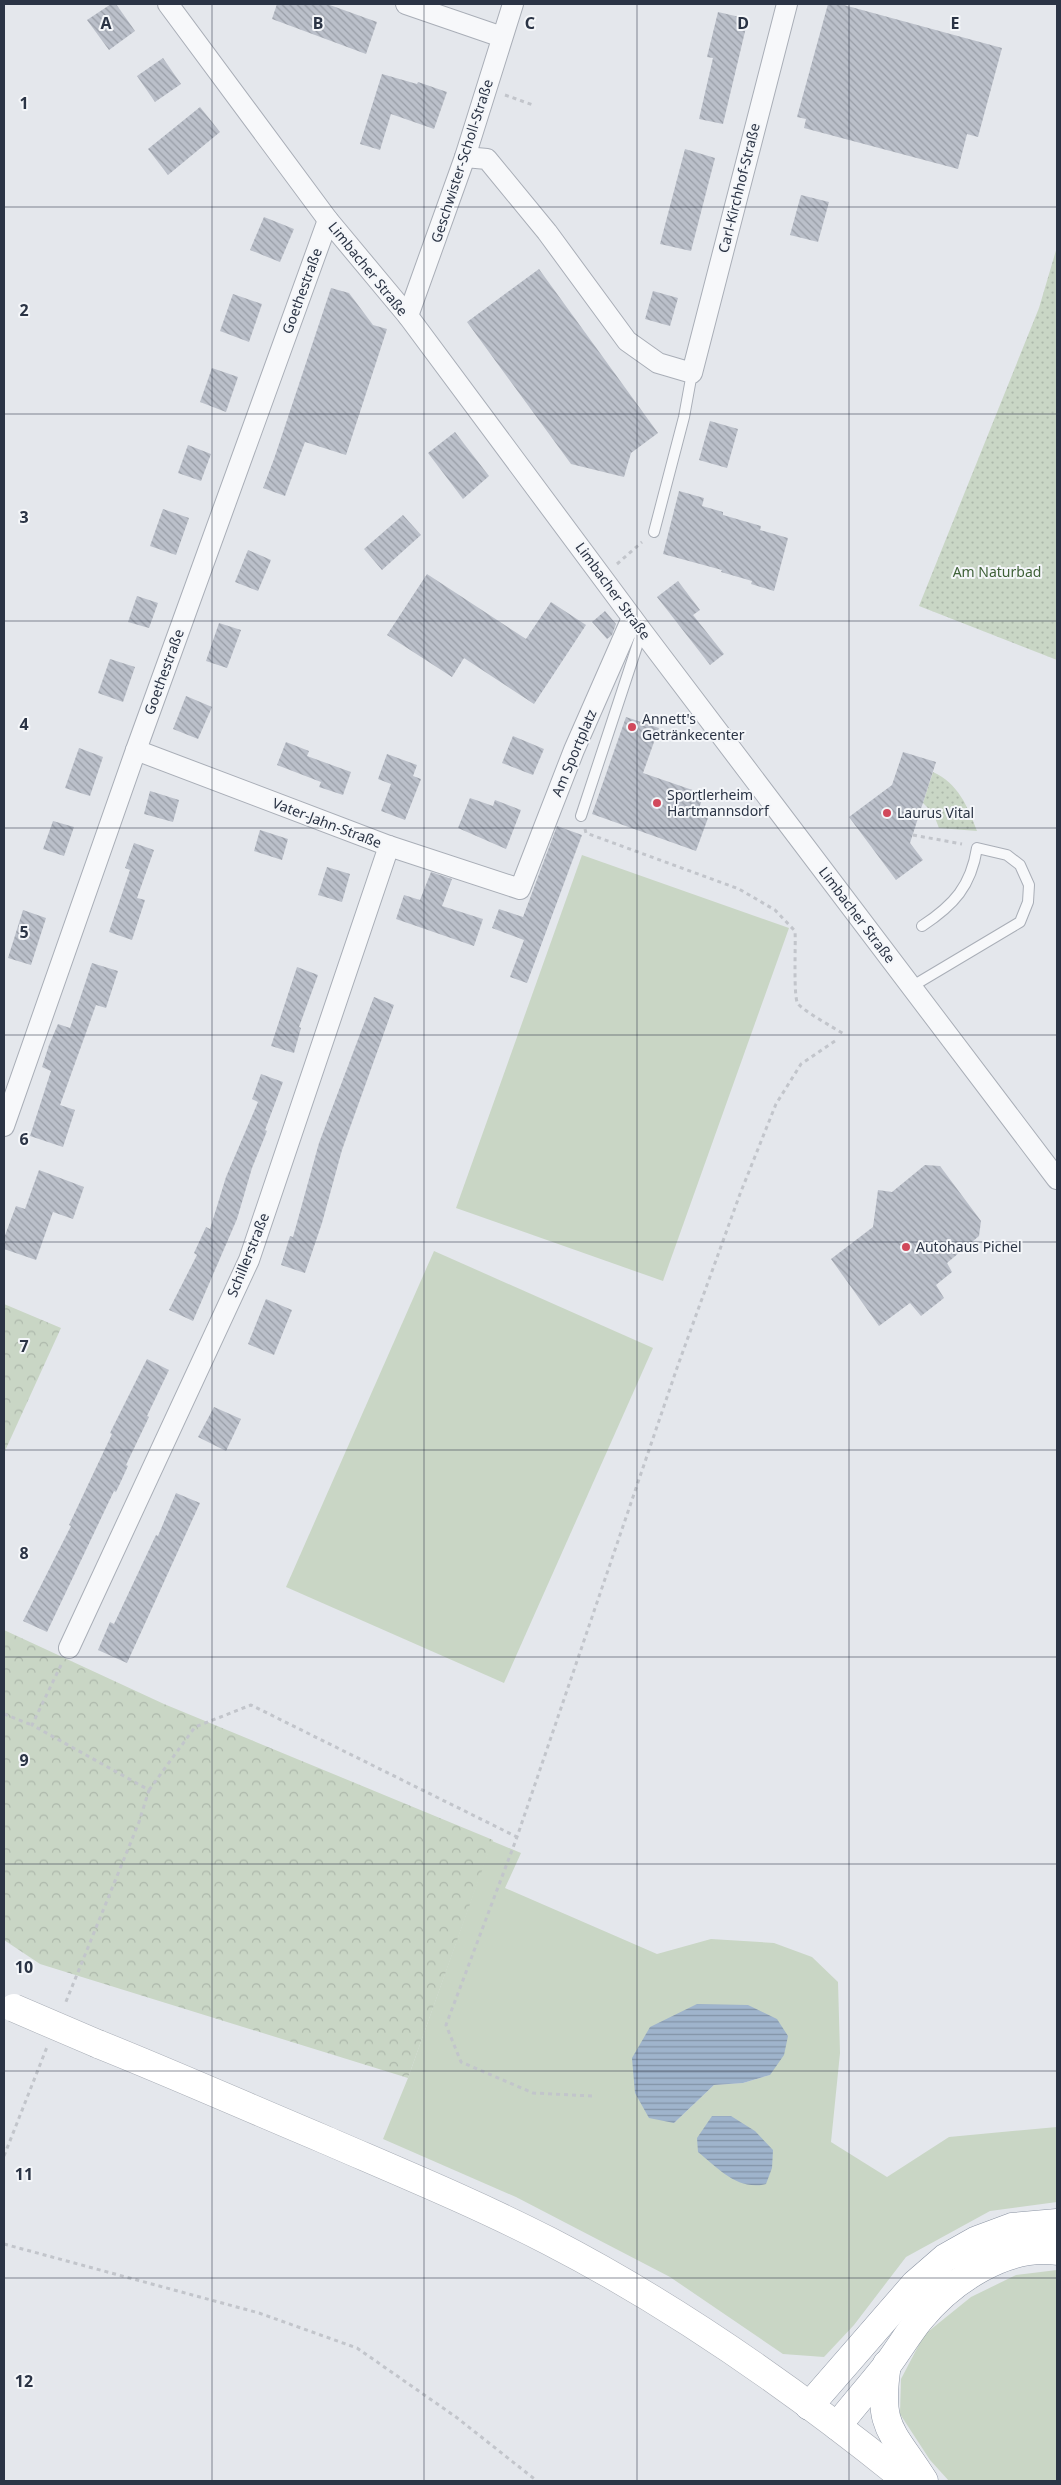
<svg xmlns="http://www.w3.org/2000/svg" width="1061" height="2485" font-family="'Noto Sans',sans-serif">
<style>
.green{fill:#c9d6c5;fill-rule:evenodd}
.forest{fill:url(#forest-crowns)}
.garden{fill:url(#garden-dots)}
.water{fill:url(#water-rules)}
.building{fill:url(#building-back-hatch)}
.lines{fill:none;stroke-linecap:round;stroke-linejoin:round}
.service-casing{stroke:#a9aeb7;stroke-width:12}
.minor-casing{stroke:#a9aeb7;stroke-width:22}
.secondary-casing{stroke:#a9aeb7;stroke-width:29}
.motorway-casing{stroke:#8b94a3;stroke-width:29}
.path{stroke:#c2c5cb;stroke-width:3;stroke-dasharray:4 4;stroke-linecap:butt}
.service{stroke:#f7f8fa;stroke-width:10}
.minor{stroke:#f7f8fa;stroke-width:20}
.secondary{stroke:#fff;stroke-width:28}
.motorway{stroke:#fff;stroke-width:28}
.secondary-bridge-casing{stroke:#a9aeb7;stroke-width:29;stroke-linecap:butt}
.secondary-bridge{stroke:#fff;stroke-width:28}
.grid{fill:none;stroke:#2b3445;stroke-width:1;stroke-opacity:0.55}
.poi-dot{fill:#d1495b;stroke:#f4f6f9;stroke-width:2}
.labels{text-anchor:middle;stroke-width:4;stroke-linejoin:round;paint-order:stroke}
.street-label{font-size:14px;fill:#2b3445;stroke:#f4f6f9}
.park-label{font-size:14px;fill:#3f6138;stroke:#f4f6f9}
.poi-label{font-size:14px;fill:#2b3445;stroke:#f4f6f9;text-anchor:start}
.grid-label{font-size:16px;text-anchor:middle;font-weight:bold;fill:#2b3445;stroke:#f4f6f9;stroke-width:4;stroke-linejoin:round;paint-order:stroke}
</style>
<defs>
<pattern id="forest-crowns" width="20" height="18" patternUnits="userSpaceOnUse" patternTransform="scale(1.25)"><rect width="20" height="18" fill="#c9d6c5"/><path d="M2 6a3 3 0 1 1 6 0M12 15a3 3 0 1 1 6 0" fill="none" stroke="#adb8ab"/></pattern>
<pattern id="garden-dots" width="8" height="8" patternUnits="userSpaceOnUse" patternTransform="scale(1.25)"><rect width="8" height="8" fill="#c9d6c5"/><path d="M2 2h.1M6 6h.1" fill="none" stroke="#adb8ab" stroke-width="1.8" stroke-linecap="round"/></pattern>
<pattern id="water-rules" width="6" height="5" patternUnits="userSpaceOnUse" patternTransform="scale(1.25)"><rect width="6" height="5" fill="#9fb4cc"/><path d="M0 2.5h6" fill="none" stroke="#8293a7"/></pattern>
<pattern id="building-back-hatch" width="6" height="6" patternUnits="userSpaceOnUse" patternTransform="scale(1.25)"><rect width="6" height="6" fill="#bbc0ca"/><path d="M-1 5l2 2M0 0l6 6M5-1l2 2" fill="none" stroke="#989da6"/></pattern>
</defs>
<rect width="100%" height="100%" fill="#e4e7ec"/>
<g class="green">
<polygon points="582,855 789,928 663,1281 456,1208"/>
<polygon points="434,1251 653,1348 504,1683 286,1587"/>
<path d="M492,1841l29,12 -16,35 152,66 54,-15 63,4 38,14 26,25 2,71 -9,89 56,35 62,-40 108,-10v75l-67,9 -84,46 -52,68 -30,32 -41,-3 -113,-77 -154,-80 -133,-58 25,-61zM770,2075l-27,8 -29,2 -40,38 -39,-30z"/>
<polygon points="1057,2270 1057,2481 949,2481 930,2460 900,2414 901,2379 924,2335 971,2297 1016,2275"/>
</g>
<g class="forest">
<polygon points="4,1304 61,1328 4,1453"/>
<polygon points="4,1630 164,1704 493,1840 408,2078 40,1964 4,1940"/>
</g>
<g class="garden">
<polygon points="1057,247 1057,660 919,606 1039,308"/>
<path d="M933,772c25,11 35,35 44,59l-38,-3 -6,-15 -10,-10z"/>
</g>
<g class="water">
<polygon points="697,2004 748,2005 777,2019 788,2036 784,2055 770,2075 743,2083 714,2085 674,2123 649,2118 635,2093 632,2058 650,2027"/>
<path d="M712,2116h19l24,15 18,19 -1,18 -6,16c-28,7 -47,-15 -68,-32l-1,-14z"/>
</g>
<g class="building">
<polygon points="111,4 116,4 135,31 109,50 87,20"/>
<polygon points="277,4 327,4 377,22 366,54 272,19"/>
<polygon points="828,4 840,4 1002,48 978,137 967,134 958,169 804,128 806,119 797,117"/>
<polygon points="718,12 748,19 723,124 699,119 713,58 707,57"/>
<polygon points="163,58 181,84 155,102 137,76"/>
<polygon points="382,74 417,84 418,82 447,92 434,129 391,114 380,150 360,144"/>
<polygon points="200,107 220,132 168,175 148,149"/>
<polygon points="685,149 715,158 691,251 660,244"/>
<polygon points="801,195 829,202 818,242 790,235"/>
<polygon points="264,217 294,229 280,262 250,250"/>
<polygon points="539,269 658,433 631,453 624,477 571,464 467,322"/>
<polygon points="331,288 349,293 373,325 387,329 346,455 305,442 285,496 263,488 274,459"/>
<polygon points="653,291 678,298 670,326 645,319"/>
<polygon points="233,294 262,304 249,342 220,331"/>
<polygon points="212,368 238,377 226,412 200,402"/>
<polygon points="710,421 738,429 727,468 699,460"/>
<polygon points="455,432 489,476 463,499 428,453"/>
<polygon points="188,445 211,454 201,481 178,473"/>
<polygon points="679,491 704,498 702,506 723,512 723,515 761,526 760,530 788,538 774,591 751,584 752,581 721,572 722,570 663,554"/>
<polygon points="163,509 189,518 176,555 150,546"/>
<polygon points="403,515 421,535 382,570 364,549"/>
<polygon points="248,550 271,560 258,591 235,582"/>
<polygon points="427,574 526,639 551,602 586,625 534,704 464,658 452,677 387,635"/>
<polygon points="678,581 700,610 693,615 724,654 710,665 657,597"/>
<polygon points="137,596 158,603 149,628 128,622"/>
<polygon points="605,611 616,624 612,635 607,639 592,622"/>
<polygon points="219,623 241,630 227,668 206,661"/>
<polygon points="110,659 135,667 123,702 98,693"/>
<polygon points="186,696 212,707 198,739 173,729"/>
<polygon points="626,717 659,728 643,773 704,794 697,814 708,818 696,851 592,814"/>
<polygon points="513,736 544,749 533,775 502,763"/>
<polygon points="286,742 309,751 307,756 351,772 343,795 319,787 321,782 277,765"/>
<polygon points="79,748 103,757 90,796 65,788"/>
<polygon points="903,752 936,762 910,843 923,860 896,880 849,817 892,785"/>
<polygon points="387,754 417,765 413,776 421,779 405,820 381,811 391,784 378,779"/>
<polygon points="150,791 179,800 173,822 144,814"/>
<polygon points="470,798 493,806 495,800 521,810 506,849 458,828"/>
<polygon points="53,821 74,827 64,856 43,849"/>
<polygon points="557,826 582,835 527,983 510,977 524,940 492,928 499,909 523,917"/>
<polygon points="260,830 288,839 282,860 254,851"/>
<polygon points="134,843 154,850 137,898 145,900 132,940 109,932 130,870 125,868"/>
<polygon points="327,867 350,874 342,902 318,895"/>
<polygon points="431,872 452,879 442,906 483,919 474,946 396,919 404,895 420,900"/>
<polygon points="23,910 46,918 31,965 8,958"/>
<polygon points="92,963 118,971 106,1008 96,1005 60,1105 75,1110 63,1147 30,1136 51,1071 42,1067 49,1045 58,1024 70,1028"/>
<polygon points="297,967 318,975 299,1027 301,1028 294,1053 271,1046"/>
<polygon points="374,997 394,1005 342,1150 322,1223 305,1273 281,1265 290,1236 293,1237 319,1143"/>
<polygon points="261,1074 283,1082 265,1130 267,1131 252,1168 237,1219 193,1321 169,1310 197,1255 194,1253 206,1227 210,1229 226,1177 258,1102 252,1099"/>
<polygon points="925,1165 940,1166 981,1221 979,1236 947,1263 952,1272 936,1285 944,1298 921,1316 910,1303 879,1326 831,1259 873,1227 878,1190 892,1192"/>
<polygon points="39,1170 84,1187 73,1219 53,1212 36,1260 4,1249 4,1238 16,1206 25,1209"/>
<polygon points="266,1299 292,1310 274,1355 248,1344"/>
<polygon points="147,1359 169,1370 147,1416 149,1417 126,1465 128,1466 116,1492 114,1491 47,1632 23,1621 71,1526 69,1525 112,1434 110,1433"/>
<polygon points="214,1407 241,1419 226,1451 198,1437"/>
<polygon points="176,1493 200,1503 127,1663 98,1650 110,1622 114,1624 156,1535 158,1536"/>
</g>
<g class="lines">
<g class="service-casing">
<g id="service">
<polyline points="654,532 684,417 692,373"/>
<polyline points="581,816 642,631"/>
<path d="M911,987l109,-65 8,-20 1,-17 -9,-20 -13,-10 -30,-7c-6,38 -23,57 -55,78"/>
</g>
</g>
<g class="minor-casing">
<g id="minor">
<polyline points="168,4 328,220 408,316 642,631 1057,1179"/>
<polyline points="406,4 502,37"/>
<polyline points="465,157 487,159 547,232 627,341 658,363 692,373 787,4"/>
<polyline points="408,316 465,157 513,4"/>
<polyline points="136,750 389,846 520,889 574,750 632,618"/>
<polyline points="4,1126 136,750 328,220"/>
<polyline points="69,1648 249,1260 389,846"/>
</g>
</g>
<g class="secondary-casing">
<path id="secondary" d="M98,2044c75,30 149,63 223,94 76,33 154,65 228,103 128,66 247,150 358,240"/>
</g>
<g class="motorway-casing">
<g id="motorway">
<path d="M887,2364c-10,65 5,66 37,117"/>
<polyline points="809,2406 915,2284 945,2258 977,2240 1012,2227 1057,2223"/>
<path d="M837,2426c17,-21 34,-41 51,-62 11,-15 20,-30 31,-44 32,-39 86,-76 138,-69"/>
</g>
</g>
<g class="path">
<polyline points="505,95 533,105"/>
<polyline points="617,564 642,542"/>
<path d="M585,829l1,4 153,56 36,21 20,21c1,12 -2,67 3,73 6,7 36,24 46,30"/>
<polyline points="913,835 962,844"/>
<polyline points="61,1665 32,1725 149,1790 139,1822 65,2004"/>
<polyline points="4,1714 32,1725"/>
<polyline points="149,1790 195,1727 251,1705 517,1837"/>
<polyline points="592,2096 533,2093 461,2062 446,2025 517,1837 678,1365 740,1194 776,1104 801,1064 838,1039"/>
<polyline points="4,2156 47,2047"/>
<polyline points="4,2244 259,2313 357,2348 456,2417 537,2481"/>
</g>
<use href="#service" class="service"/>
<use href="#minor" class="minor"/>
<use href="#secondary" class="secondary"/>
<use href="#motorway" class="motorway"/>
<g class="secondary-bridge-casing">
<polyline id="secondary-bridge" points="14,2008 98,2044"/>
</g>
<use href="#secondary-bridge" class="secondary-bridge"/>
</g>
<path class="grid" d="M212,4v2477M424,4v2477M637,4v2477M849,4v2477M4,207h1053M4,414h1053M4,621h1053M4,828h1053M4,1035h1053M4,1242h1053M4,1450h1053M4,1657h1053M4,1864h1053M4,2071h1053M4,2278h1053"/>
<g class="poi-dot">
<circle cx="632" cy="727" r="5"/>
<circle cx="657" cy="803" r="5"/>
<circle cx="887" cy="813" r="5"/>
<circle cx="906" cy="1247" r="5"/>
</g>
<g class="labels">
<g class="street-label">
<text transform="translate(462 161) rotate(-72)" y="5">Geschwister-Scholl-Straße</text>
<text transform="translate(739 188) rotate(-76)" y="5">Carl-Kirchhof-Straße</text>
<text transform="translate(368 269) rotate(51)" y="5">Limbacher Straße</text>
<text transform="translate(302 291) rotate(-70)" y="5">Goethestraße</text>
<text transform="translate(613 591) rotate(54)" y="5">Limbacher Straße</text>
<text transform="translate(164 672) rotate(-70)" y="5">Goethestraße</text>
<text transform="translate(574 753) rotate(-67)" y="5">Am Sportplatz</text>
<text transform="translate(327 823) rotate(21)" y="5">Vater-Jahn-Straße</text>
<text transform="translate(857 915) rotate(53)" y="5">Limbacher Straße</text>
<text transform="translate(248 1255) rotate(-68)" y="5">Schillerstraße</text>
</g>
<g class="park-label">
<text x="997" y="577">Am Naturbad</text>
</g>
<g class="poi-label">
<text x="642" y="724">Annett's<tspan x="642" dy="16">Getränkecenter</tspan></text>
<text x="667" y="800">Sportlerheim<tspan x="667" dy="16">Hartmannsdorf</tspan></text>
<text x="897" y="818">Laurus Vital</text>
<text x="916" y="1252">Autohaus Pichel</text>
</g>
</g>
<g class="grid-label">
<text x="106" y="29">A</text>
<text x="318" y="29">B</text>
<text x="530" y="29">C</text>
<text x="743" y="29">D</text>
<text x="955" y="29">E</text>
<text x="24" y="109">1</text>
<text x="24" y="316">2</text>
<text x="24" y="523">3</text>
<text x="24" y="730">4</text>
<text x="24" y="938">5</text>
<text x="24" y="1145">6</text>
<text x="24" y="1352">7</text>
<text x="24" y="1559">8</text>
<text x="24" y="1766">9</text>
<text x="24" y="1973">10</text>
<text x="24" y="2180">11</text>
<text x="24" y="2387">12</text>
</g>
<rect width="1061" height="2485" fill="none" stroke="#2b3445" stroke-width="10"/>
</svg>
